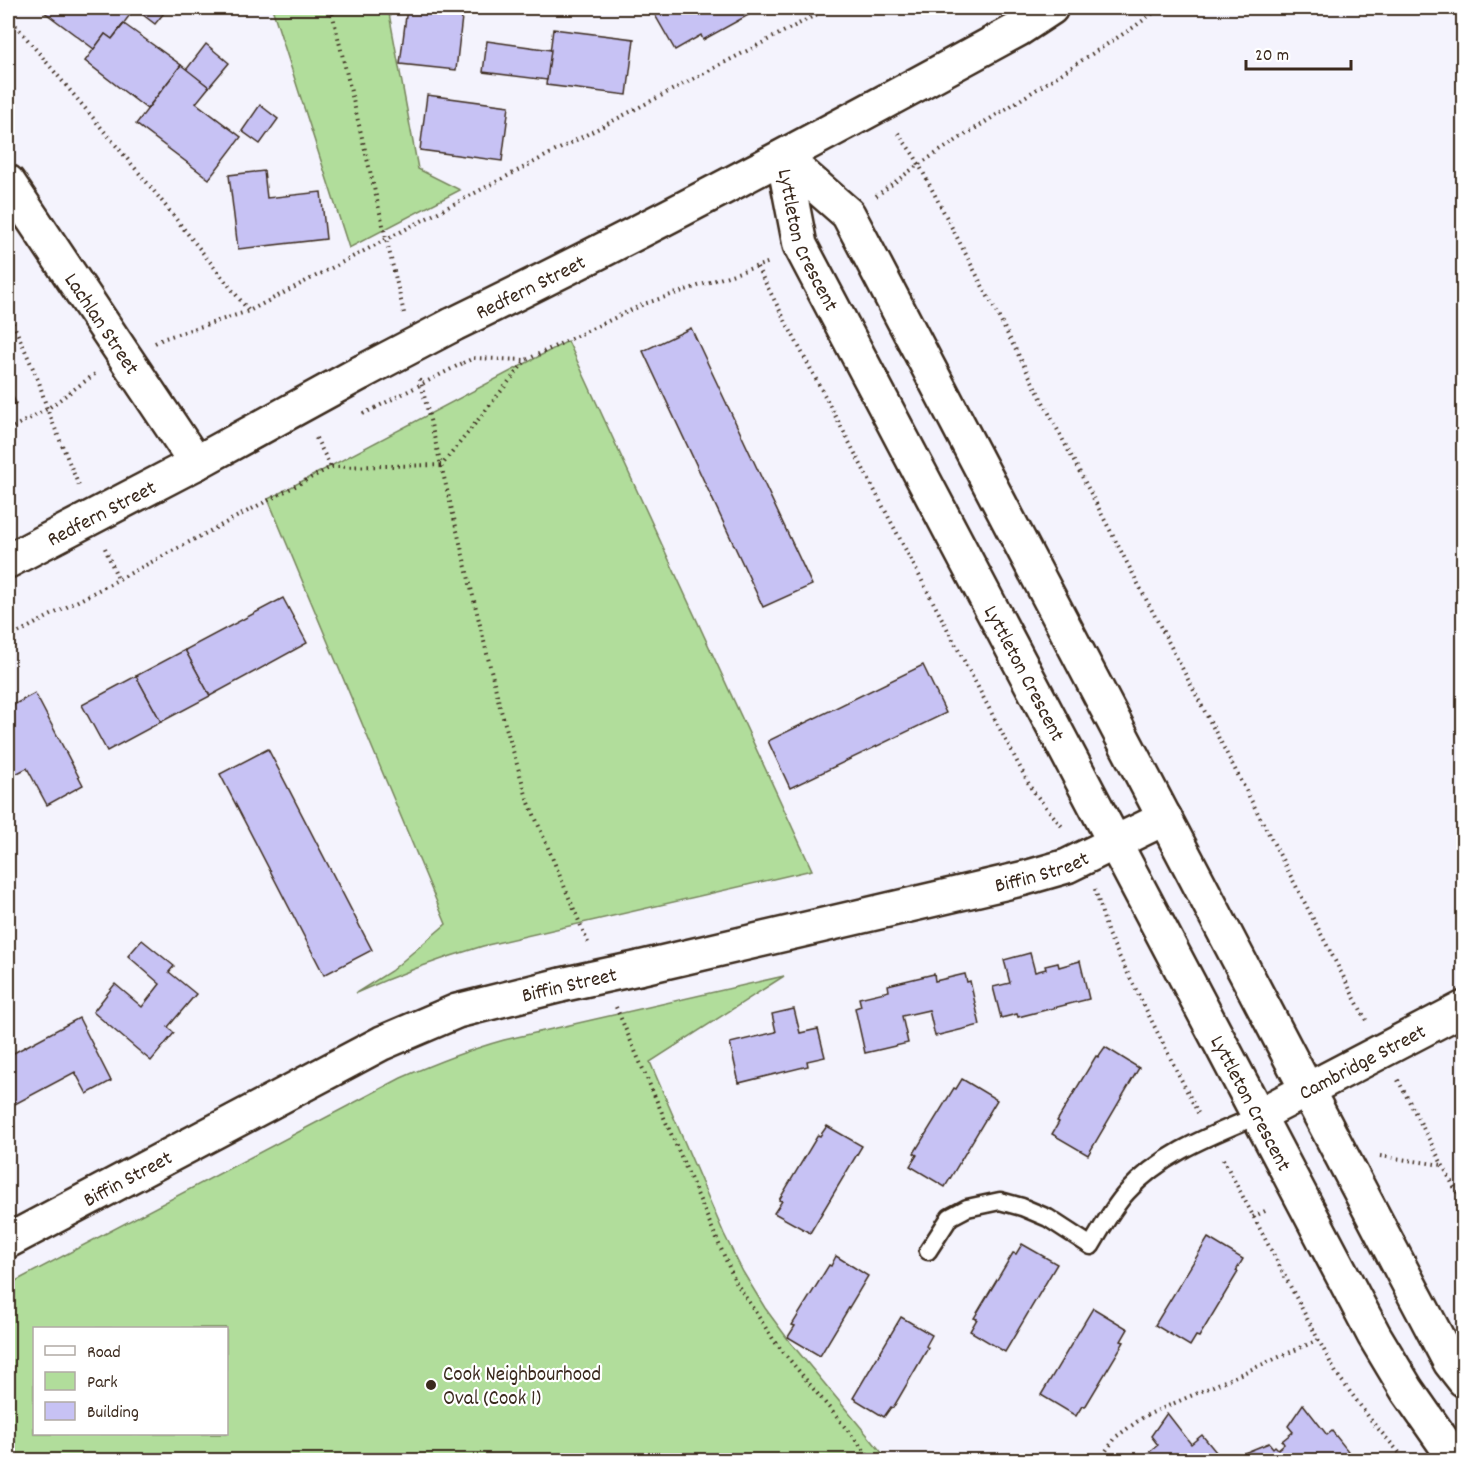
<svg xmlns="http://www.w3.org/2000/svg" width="1471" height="1468" font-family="Dekko,sans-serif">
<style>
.green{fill:#b1dd9b;stroke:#76845c;stroke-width:1.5;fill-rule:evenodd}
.building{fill:#c7c2f4;stroke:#3b2a1e;stroke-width:1.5}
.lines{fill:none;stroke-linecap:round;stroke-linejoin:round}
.lane-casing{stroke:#3b2a1e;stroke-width:21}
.street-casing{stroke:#3b2a1e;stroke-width:38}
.secondary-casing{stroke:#3b2a1e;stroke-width:38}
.path{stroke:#3b2a1e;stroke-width:4;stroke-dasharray:1.5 4.5;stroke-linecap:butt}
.lane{stroke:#fff;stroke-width:16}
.street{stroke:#fff;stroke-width:33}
.secondary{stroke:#fff;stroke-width:33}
.street-bridge-casing{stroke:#3b2a1e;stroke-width:38;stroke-linecap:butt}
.secondary-bridge-casing{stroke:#3b2a1e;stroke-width:38;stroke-linecap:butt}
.path-bridge{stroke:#3b2a1e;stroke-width:4;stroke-dasharray:1.5 4.5;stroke-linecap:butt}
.street-bridge{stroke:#fff;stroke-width:33}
.secondary-bridge{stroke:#fff;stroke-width:33}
.poi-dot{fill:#3b2a1e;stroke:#fff;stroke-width:2}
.labels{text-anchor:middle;stroke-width:4.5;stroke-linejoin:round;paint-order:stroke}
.street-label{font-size:21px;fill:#3b2a1e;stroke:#fff}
.poi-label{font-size:21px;fill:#3b2a1e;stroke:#fff;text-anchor:start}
</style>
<rect width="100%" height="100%" fill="#f4f3fd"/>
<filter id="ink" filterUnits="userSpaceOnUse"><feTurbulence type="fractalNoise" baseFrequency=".0167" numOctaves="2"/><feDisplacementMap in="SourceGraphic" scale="12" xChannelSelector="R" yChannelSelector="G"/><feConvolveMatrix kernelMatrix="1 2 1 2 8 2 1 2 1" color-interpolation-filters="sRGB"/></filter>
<g filter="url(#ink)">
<g class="green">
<polygon points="272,8 388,8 418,169 460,190 349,248"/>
<path d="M568,341l244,529 -329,76c-44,13 -85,28 -127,47l35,-22 55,-47 -178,-425z"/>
<path d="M784,976l-134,86 74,172 19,38 22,36 25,34 98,118h-880v-175l393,-207c34,-15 67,-28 103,-38zM226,1328v106h-192v-106z"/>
</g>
<g class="building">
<polygon points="39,8 126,8 132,12 112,39 105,34 94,49"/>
<polygon points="134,8 168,8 155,24"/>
<polygon points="407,8 463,8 456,70 400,64"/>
<polygon points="668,8 761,8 703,40 701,35 675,50 655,15"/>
<polygon points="124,24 181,65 147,109 85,61 105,34 112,39"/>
<polygon points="553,29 634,39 627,95 546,85"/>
<polygon points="487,41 551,50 547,80 483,72"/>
<polygon points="206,44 229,63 209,87 186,70"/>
<polygon points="181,65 209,87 196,103 241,137 209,179 136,124"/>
<polygon points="427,95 509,106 502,161 420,150"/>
<polygon points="260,105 278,119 260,144 242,131"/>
<polygon points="264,171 267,198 321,192 326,239 238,249 229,175"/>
<polygon points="691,328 812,585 763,607 643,351"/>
<polygon points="8,387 16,403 9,406 11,411 8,413"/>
<polygon points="283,598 307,643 210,696 185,650"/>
<polygon points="185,650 210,696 161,722 136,676"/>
<polygon points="923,665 946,713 790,788 768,741"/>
<polygon points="136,676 161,722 107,751 82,705"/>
<polygon points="35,693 83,785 47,805 27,768 8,778 8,708"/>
<polygon points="268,749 372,950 324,975 220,774"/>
<polygon points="142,940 174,966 169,972 196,994 168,1027 174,1033 151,1061 93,1012 115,984 142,1007 160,984 128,956"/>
<polygon points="1030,953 1035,972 1046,969 1045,966 1058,963 1059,967 1080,961 1089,999 1018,1017 1017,1014 1001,1018 993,987 1010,983 1004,960"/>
<polygon points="934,974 935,981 965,974 967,982 970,981 980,1025 935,1036 929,1010 902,1016 908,1043 865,1053 855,1008 861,1006 859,998 889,991 888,985"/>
<polygon points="794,1009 800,1033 818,1029 825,1057 807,1061 808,1066 739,1083 730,1043 776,1032 772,1014"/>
<polygon points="79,1018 111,1081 87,1094 75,1072 15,1104 8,1089 8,1056"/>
<polygon points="1105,1047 1139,1068 1088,1155 1052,1134 1059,1122 1057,1121 1096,1056 1098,1057"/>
<polygon points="962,1079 997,1100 945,1187 910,1166 917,1155 914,1153 954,1088 956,1089"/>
<polygon points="827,1126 862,1146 810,1233 774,1213 782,1201 779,1200 818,1135 820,1136"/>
<polygon points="1208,1238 1243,1259 1236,1271 1238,1272 1199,1337 1196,1336 1190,1346 1155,1325"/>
<polygon points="1022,1244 1057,1264 1005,1352 970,1331 977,1319 974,1318 1013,1253 1016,1254"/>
<polygon points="836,1256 868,1276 820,1356 788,1337 795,1326 792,1325 829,1265 831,1266"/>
<polygon points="1093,1308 1128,1329 1121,1341 1124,1342 1085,1407 1082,1406 1076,1416 1041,1395"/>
<polygon points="901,1317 932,1335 926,1346 928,1348 893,1408 891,1407 884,1417 853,1398"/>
<polygon points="1303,1404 1327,1435 1332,1431 1348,1451 1336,1460 1236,1460 1234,1457 1269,1443 1273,1448 1275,1446 1278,1449 1284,1444 1282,1441 1293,1432 1288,1426"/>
<polygon points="1167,1413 1191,1444 1202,1435 1221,1458 1217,1460 1144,1460 1148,1457 1147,1454 1158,1445 1151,1436"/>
</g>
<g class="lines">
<g class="lane-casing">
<path id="lane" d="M928,1251l22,-34 17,-9 33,-7 22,6 26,11 43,28c11,-18 22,-39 36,-54 35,-39 85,-57 132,-77"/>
</g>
<g class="street-casing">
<g id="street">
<path id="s1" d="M639,968l386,-90 42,-12 98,-48"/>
<path id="s2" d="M1259,1115l205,-107"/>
<path id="s3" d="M8,1241l374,-198 75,-32 104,-26"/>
</g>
</g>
<g class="secondary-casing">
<g id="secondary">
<path id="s4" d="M783,157l17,88 574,1090 33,55 49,70"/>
<polyline points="783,157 848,214 1402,1271 1450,1362 1464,1380"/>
<path id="s5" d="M8,182l188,281"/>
<path id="s6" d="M452,325c192,-93 380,-194 567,-296l32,-21"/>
<path id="s7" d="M8,561l188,-98 166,-91"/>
</g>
</g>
<g class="path">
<polyline points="331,8 404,313"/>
<polyline points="8,16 149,185 249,311"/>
<polyline points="898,133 915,157 1366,1020"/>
<polyline points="876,196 918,165 1134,27 1160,8"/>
<polyline points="757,267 1032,790 1064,829"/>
<polyline points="8,312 39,382 47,409 79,486"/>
<polyline points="155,343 165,338 249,311 829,8"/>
<polyline points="463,363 474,358 526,360"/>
<polyline points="420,379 500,707 527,798 589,945"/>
<polyline points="363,414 375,408"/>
<polyline points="8,430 47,409 95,374"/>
<polyline points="316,438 331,467"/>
<polyline points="105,548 118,579"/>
<polyline points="8,638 331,467 442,465 526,360 644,304 770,262"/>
<polyline points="1095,889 1108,934 1198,1113"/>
<polyline points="616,1007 735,1281 775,1342 872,1460"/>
<polyline points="1398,1080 1464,1206"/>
<polyline points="1380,1156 1442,1165"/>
<polyline points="1223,1159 1336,1373 1374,1424 1406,1460"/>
<polyline points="1253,1217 1269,1209"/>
<polyline points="1099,1460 1117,1436 1145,1416 1318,1340"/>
</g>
<use href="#lane" class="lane"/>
<use href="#street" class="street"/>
<use href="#secondary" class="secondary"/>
<g class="street-bridge-casing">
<polyline id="street-bridge" points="561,985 639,968"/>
</g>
<g class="secondary-bridge-casing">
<polyline id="secondary-bridge" points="362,372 452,325"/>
</g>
<polyline class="path-bridge" points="375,408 463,363"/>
<use href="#street-bridge" class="street-bridge"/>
<use href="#secondary-bridge" class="secondary-bridge"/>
</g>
</g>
<circle class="poi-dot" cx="431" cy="1385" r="6"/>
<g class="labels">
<g class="street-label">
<text dy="7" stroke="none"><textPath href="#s4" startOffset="87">Lyttleton Crescent</textPath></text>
<text dy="7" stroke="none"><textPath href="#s6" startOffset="87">Redfern Street</textPath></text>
<text dy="7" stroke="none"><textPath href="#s5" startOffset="170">Lachlan Street</textPath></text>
<text dy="7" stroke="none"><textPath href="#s7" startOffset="105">Redfern Street</textPath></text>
<text dy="7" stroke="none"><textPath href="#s4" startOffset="573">Lyttleton Crescent</textPath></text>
<text dy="7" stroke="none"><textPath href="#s1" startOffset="414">Biffin Street</textPath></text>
<text transform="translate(569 984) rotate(-13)" y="7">Biffin Street</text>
<text dy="7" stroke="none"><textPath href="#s2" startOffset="116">Cambridge Street</textPath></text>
<text dy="7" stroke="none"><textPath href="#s4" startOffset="1059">Lyttleton Crescent</textPath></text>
<text dy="7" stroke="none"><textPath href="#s3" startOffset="135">Biffin Street</textPath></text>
</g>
<g class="poi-label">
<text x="443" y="1380">Cook Neighbourhood<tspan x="443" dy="24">Oval (Cook 1)</tspan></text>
</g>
</g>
<rect width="1471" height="1468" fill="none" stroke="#fff" stroke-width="30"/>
<rect x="15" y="15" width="1441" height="1438" fill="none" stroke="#3b2a1e" stroke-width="2" filter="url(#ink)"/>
<rect x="33" y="1327" width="195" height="108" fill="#ffffff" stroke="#b1aaa5" stroke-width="1.5"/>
<rect x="45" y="1346" width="30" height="9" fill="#ffffff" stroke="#b1aaa5" stroke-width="1.5"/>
<text x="87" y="1357" font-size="18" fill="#3b2a1e">Road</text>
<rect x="45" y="1372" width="30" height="18" fill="#b1dd9b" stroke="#b1aaa5" stroke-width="1.5"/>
<text x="87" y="1387" font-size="18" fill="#3b2a1e">Park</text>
<rect x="45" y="1402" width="30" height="18" fill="#c7c2f4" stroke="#b1aaa5" stroke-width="1.5"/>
<text x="87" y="1417" font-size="18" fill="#3b2a1e">Building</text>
<path d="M1246 60v9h105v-9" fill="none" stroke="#3b2a1e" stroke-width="3"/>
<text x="1255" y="60" font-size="18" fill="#3b2a1e" stroke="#ffffff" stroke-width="4.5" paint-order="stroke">20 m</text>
</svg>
